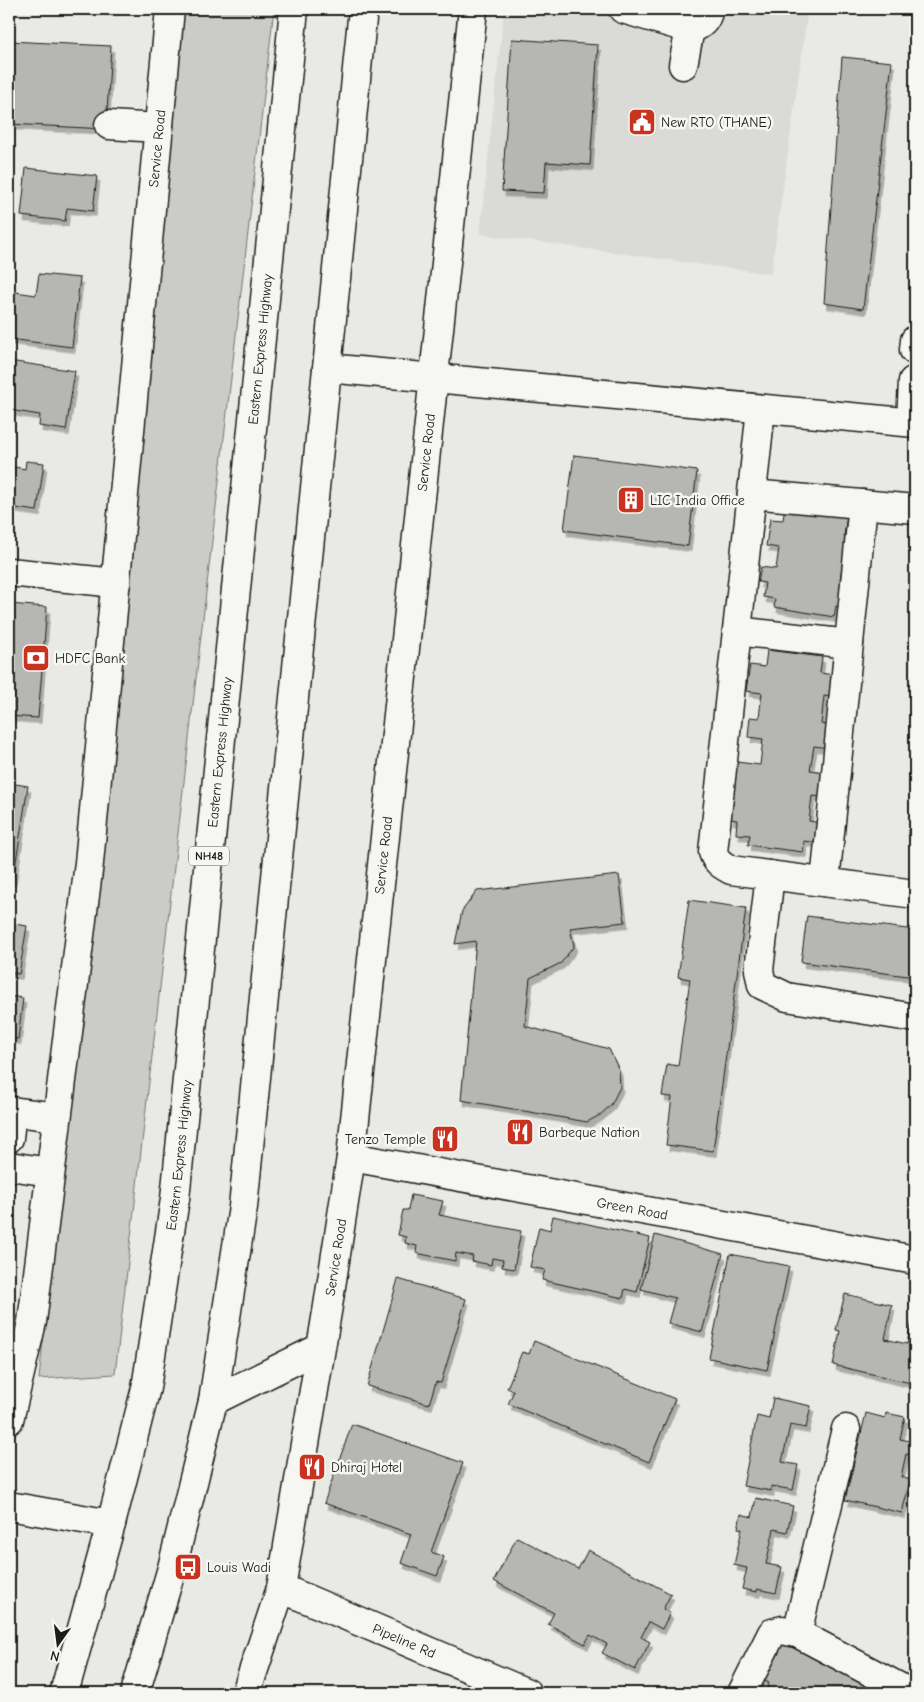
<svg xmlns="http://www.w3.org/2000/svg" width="924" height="1702" font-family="'Comic Neue',sans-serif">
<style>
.built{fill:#dadad6}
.green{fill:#cbcbc7;stroke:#747472}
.building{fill:#b6b6b3;stroke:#1c1c1c;filter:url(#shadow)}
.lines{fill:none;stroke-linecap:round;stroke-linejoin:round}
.minor-casing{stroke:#1c1c1c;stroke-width:31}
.highway-casing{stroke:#1c1c1c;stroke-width:31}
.minor{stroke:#f6f6f2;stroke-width:28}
.highway{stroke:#f6f6f2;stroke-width:28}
.labels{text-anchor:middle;stroke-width:5;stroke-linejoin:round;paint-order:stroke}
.shield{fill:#f6f6f2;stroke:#5d5d5c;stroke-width:1}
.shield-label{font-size:12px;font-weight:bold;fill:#1c1c1c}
.poi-label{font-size:14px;fill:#1c1c1c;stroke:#f6f6f2;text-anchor:start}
.street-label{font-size:14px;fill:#1c1c1c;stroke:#f6f6f2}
</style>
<defs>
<filter id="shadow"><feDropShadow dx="3" dy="5.5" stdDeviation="0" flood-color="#0004"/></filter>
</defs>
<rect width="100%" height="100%" fill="#e9e9e5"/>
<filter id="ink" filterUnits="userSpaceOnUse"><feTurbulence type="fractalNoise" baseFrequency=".02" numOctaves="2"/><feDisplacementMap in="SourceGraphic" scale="10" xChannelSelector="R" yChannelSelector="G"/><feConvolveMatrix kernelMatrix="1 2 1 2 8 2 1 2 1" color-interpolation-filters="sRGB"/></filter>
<g filter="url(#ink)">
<polygon class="built" points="504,9 808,9 771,274 480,234"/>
<polygon class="green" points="182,9 274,9 115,1374 39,1379"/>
<g class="building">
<polygon points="512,39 598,45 590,165 546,162 544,193 502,191"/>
<polygon points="9,41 111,46 106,129 9,124"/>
<polygon points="842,57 892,62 863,309 824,303"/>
<polygon points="26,168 97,176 93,211 67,208 65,221 21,216"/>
<polygon points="39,274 80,278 72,347 9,339 9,291 36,295"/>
<polygon points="9,361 75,371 66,430 39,426 40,415 9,410"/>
<polygon points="574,455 697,471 688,546 564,530"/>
<polygon points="26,461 44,463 37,511 9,507 9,466 25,469"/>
<polygon points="785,506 847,516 844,536 856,537 844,556 840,580 851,582 847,608 836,606 834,617 774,607 775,599 763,597 765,583 758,582 761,567 776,569 779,548 766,546 770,519 783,520"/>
<polygon points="9,604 47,607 38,718 9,716"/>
<polygon points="767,650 822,657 820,673 834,675 831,697 824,696 821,724 831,726 828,748 814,746 810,770 826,772 823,797 812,796 809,821 821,823 819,843 804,841 803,852 748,845 750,835 736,834 737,820 730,819 737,762 760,765 763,739 748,737 750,717 759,718 762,693 746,691 750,665 765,667"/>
<polygon points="9,783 28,786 13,880 9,879"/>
<polygon points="619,875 625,922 570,928 574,946 561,963 530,978 525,1026 609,1049 619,1070 620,1087 611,1105 600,1115 587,1122 461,1100 476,941 455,944 462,911 477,891"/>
<polygon points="689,900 746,908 713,1151 666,1145 672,1097 662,1096 667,1064 678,1066 690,979 678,977"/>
<polygon points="807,916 915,930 915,977 801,962"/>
<polygon points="9,923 27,926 19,974 9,972"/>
<polygon points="9,996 23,998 18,1039 9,1038"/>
<polygon points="411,1195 443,1201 439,1215 521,1231 514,1269 502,1267 503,1260 492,1258 491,1265 472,1261 473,1256 456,1253 455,1261 416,1253 417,1246 405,1243 406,1237 398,1235 403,1210 408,1210"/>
<polygon points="553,1216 650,1238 637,1292 625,1289 623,1298 542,1280 545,1270 530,1267 539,1227 550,1230"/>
<polygon points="655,1235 723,1254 702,1332 668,1323 675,1298 641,1289"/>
<polygon points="730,1254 789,1266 767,1370 709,1358"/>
<polygon points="398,1279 466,1299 441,1383 436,1382 429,1404 367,1386"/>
<polygon points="845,1294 892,1305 885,1339 907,1344 912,1322 915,1322 915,1384 833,1365 840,1331 836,1330"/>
<polygon points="534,1341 675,1399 649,1462 508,1404 514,1391 507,1388 522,1352 529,1354"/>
<polygon points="773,1398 811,1406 806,1428 790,1425 782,1462 798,1465 793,1490 771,1486 771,1491 743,1486 757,1416 769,1419"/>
<polygon points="866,1413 885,1418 886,1413 905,1417 900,1439 915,1442 915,1456 906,1454 901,1477 910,1480 902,1513 845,1500"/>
<polygon points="352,1424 463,1463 431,1552 444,1557 437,1576 401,1563 411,1534 324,1503"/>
<polygon points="756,1498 793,1506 787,1532 774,1529 766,1564 782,1567 776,1593 757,1589 757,1592 742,1589 747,1568 734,1565 742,1529 738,1528 741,1514 752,1517"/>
<polygon points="517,1537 578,1569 588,1550 671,1594 663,1609 670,1613 662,1629 649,1622 641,1637 650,1642 635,1670 602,1653 607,1644 590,1635 585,1644 548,1624 554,1613 494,1581"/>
<polygon points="775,1636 883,1693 765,1693 769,1683 755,1677"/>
</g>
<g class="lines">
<g class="minor-casing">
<g id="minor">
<path d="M623,9l67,20c12,-4 16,-8 19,-20"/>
<polyline points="683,65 690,29"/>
<polyline points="109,125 159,128"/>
<polyline points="914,350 915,340"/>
<polyline points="327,368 915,423"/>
<path d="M761,409l-48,443c3,10 9,13 18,18l184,24"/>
<polyline points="911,422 913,381"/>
<polyline points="752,494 915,509"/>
<polyline points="9,572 116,583"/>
<polyline points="737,631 849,644"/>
<polyline points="770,875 759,970 762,985 787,997 915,1018"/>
<polyline points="825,882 863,504"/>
<polyline points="9,1111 57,1117"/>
<polyline points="9,1138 12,1111"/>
<path id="s1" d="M351,1157l564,103"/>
<polyline points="9,1166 50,1172"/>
<path id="s2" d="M9,1420l23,-98 57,-459 81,-854"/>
<polyline points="9,1506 111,1524"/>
<path id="s3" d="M281,1588l246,105"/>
<polyline points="797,1633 846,1429"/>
<path id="s4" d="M246,1693l35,-105 47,-282 23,-149 122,-1148"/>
<polyline points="742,1693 772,1633 782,1630 797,1633 899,1687 901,1693"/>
</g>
</g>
<g class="highway-casing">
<g id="highway">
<polyline points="213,1401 320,1348"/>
<path id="s5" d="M64,1693l47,-169 35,-136 29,-189 119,-1190"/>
<polyline points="135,1693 172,1568 213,1401 243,1207 363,9"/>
</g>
</g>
<use href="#minor" class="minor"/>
<use href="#highway" class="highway"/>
</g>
</g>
<defs>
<g id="civic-square" transform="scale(1.4375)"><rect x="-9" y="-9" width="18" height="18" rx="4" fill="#c8321e" stroke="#f6f6f2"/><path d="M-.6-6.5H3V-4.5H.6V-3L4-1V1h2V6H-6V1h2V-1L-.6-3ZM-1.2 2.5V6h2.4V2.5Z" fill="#fff"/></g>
<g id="building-square" transform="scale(1.4375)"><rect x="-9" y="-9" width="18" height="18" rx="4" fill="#c8321e" stroke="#f6f6f2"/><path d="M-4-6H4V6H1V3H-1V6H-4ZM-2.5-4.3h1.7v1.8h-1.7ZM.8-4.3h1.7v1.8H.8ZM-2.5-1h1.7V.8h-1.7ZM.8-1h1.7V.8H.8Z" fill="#fff"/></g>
<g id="bank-square" transform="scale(1.4375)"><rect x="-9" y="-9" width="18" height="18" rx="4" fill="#c8321e" stroke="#f6f6f2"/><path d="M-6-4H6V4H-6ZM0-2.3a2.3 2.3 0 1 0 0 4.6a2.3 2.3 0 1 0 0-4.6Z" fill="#fff"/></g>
<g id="restaurant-square" transform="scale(1.4375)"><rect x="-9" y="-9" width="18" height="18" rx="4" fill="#c8321e" stroke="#f6f6f2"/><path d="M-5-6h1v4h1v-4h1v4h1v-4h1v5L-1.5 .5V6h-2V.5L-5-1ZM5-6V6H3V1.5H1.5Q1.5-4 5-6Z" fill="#fff"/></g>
<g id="bus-square" transform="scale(1.4375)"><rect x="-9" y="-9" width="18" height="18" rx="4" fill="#c8321e" stroke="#f6f6f2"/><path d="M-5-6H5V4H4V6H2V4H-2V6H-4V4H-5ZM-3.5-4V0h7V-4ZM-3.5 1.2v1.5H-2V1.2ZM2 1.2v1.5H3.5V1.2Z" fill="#fff"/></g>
</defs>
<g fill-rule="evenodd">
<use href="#civic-square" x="642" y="122"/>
<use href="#building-square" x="631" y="500"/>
<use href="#bank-square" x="36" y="658"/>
<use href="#restaurant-square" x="520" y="1132"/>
<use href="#restaurant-square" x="445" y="1139"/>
<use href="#restaurant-square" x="312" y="1467"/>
<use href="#bus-square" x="188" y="1567"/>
</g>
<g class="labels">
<rect class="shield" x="189" y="846.5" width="40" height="19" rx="4"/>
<g class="shield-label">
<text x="209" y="860">NH48</text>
</g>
<g class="poi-label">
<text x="661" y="127">New RTO (THANE)</text>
<text x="650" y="505">LIC India Office</text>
<text x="55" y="663">HDFC Bank</text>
<text x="539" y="1137">Barbeque Nation</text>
<text x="426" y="1144" text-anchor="end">Tenzo Temple</text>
<text x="331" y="1472">Dhiraj Hotel</text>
<text x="207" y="1572">Louis Wadi</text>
</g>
<g class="street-label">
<text dy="5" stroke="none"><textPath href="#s2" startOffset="1281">Service Road</textPath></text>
<text dy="5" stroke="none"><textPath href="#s5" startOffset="1361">Eastern Express Highway</textPath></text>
<text dy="5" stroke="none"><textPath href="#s4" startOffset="1256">Service Road</textPath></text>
<text dy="5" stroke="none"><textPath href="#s5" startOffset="956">Eastern Express Highway</textPath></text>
<text dy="5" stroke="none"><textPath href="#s4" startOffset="851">Service Road</textPath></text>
<text dy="5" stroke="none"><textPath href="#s5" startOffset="551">Eastern Express Highway</textPath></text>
<text dy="5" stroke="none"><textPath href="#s1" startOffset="286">Green Road</textPath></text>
<text dy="5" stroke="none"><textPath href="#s4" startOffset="446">Service Road</textPath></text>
<text dy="5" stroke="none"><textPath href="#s3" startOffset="134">Pipeline Rd</textPath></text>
</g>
</g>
<rect width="924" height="1702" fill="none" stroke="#f6f6f2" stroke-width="30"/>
<rect x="15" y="15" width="894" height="1672" fill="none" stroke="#1c1c1c" stroke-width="2" filter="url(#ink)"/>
<g transform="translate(58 1644) rotate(194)" stroke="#f6f6f2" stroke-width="4" paint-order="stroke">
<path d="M0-4L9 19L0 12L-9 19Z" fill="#1c1c1c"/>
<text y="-8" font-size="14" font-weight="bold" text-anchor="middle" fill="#1c1c1c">N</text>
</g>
</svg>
